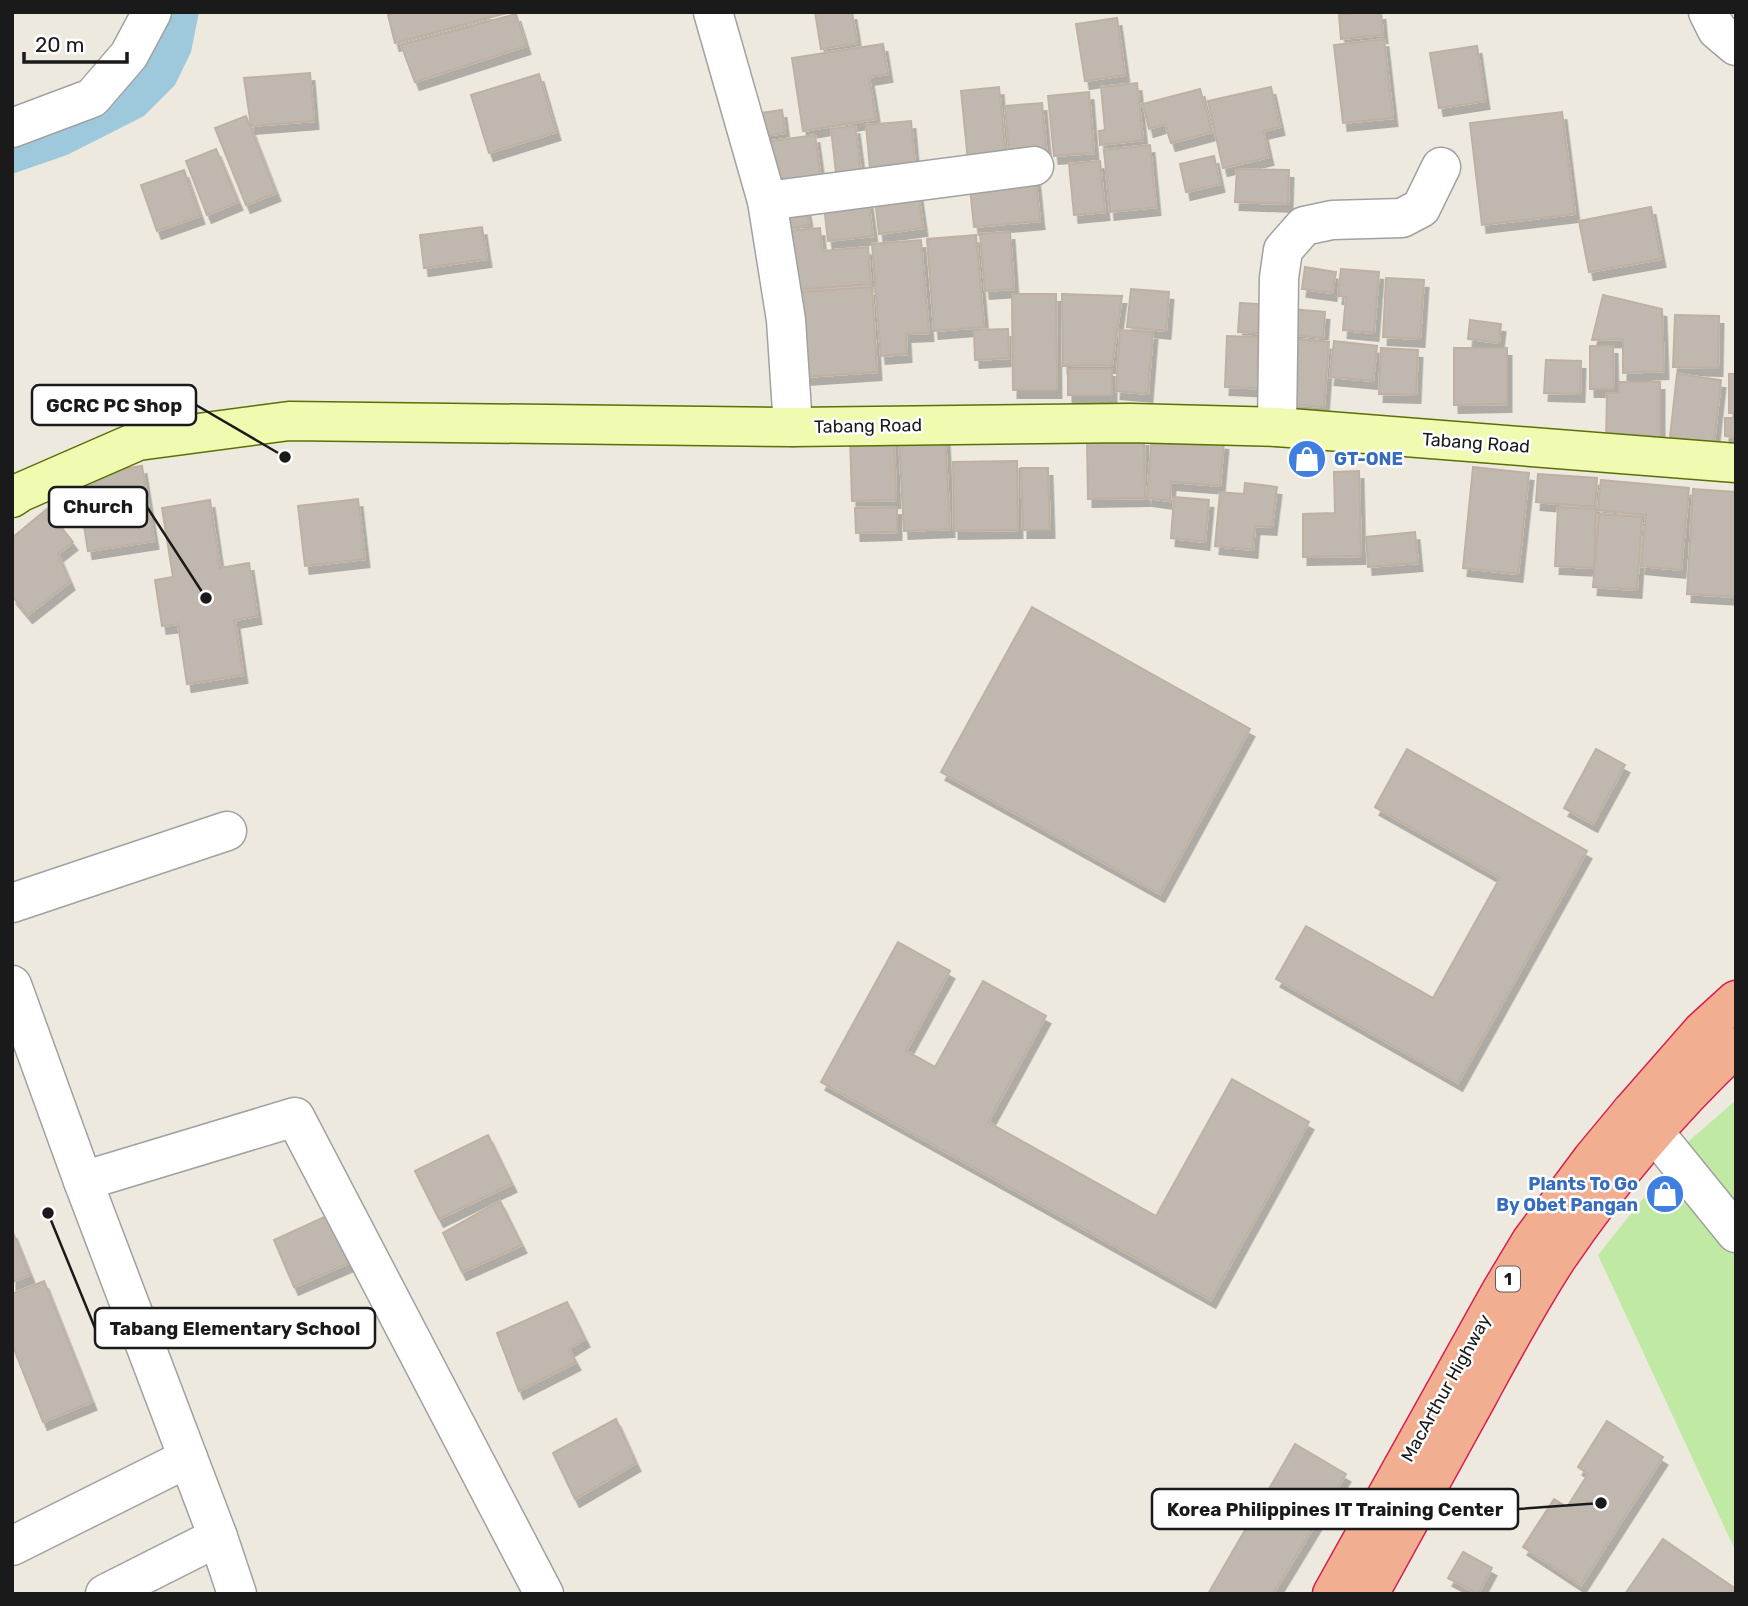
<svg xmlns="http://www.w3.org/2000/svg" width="1748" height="1606" font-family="Rubik,sans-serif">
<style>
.grass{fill:#c0e9a3}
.water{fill:#9ec9dc}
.building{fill:#c0b8af;stroke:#beb1a2;stroke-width:2;filter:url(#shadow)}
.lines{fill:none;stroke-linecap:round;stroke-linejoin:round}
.minor-casing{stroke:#a1a1a1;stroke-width:41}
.secondary-casing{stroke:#5b7003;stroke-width:41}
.trunk-casing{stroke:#d72050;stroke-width:41}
.minor{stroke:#fff;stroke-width:38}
.secondary{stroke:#f0fab0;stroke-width:38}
.trunk{stroke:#f2ae91;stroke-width:38}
.labels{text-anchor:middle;stroke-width:5;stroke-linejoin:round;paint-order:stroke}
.shield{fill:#fff;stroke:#5f5f5f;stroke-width:2}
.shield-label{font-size:16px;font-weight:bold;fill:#1a1a1a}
.street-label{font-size:18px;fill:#1a1a1a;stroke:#fff}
.shop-label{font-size:18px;font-weight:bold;fill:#366cbe;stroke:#fff;text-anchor:start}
.leader{fill:none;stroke:#1a1a1a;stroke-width:2.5}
.callout-dot{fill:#1a1a1a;stroke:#fff;stroke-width:2.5}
.callout{fill:#fff;stroke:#1a1a1a;stroke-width:2.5}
.callout-label{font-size:19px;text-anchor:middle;font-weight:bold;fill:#1a1a1a}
</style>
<defs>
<filter id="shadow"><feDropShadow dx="4.5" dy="8" stdDeviation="0" flood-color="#0004"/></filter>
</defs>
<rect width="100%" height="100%" fill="#ede9df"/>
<polygon class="grass" points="1736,1100 1736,1552 1598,1255 1689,1141"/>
<polygon class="water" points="159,12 199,12 191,52 175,85 144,116 67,155 12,174 12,136 51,122"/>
<g class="building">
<polygon points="396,12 507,12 507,13 395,43 388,15"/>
<polygon points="815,12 852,12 857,43 821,49"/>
<polygon points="1362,12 1381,12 1383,35 1341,39 1339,15"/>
<polygon points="516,14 526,46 415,82 401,45"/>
<polygon points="1117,18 1125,75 1085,81 1076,24"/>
<polygon points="1384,39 1393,118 1343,123 1334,45"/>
<polygon points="883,44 888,74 869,77 876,119 803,131 792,58"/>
<polygon points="1477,46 1485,101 1439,108 1430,53"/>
<polygon points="310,73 314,121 251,126 244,78"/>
<polygon points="539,74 556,132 489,153 471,95"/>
<polygon points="1137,83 1143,140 1100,145 1099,131 1105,130 1101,87"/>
<polygon points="999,87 1006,157 968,161 961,91"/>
<polygon points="1271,87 1280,127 1263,131 1269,157 1223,168 1208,101"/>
<polygon points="1200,89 1212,132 1171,143 1165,124 1149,129 1143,104"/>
<polygon points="1089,92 1094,153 1054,156 1048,96"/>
<polygon points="1042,103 1047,156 1010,159 1005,106"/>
<polygon points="782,110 785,133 757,137 754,114"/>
<polygon points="1562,112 1575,214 1482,225 1470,123"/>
<polygon points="246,116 276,193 246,205 215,128"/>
<polygon points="911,121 916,175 871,179 866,125"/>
<polygon points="855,126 862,178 837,181 831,129"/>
<polygon points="815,135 822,187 770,194 763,142"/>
<polygon points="1150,145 1156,207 1110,212 1104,150"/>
<polygon points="216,149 238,202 207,215 186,161"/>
<polygon points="1214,156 1220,184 1186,192 1180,164"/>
<polygon points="1100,161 1105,212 1074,215 1069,164"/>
<polygon points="1237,169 1289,170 1288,204 1235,202"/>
<polygon points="184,170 200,216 157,231 141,185"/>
<polygon points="1035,172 1040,221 974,227 969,178"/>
<polygon points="917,185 923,228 879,234 874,190"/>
<polygon points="867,192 873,236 828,241 823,197"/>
<polygon points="805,203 809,225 781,230 777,209"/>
<polygon points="1651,207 1661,259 1589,272 1579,221"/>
<polygon points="482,227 487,259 424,268 420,235"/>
<polygon points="820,228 822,251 868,247 871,284 783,291 778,232"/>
<polygon points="1010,232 1014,289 985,291 980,234"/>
<polygon points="976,235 984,327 934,331 927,239"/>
<polygon points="921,240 929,333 906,334 907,354 881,356 872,244"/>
<polygon points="1305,267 1336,272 1332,293 1302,289"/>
<polygon points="1341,269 1379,272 1374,333 1343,330 1346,297 1338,296"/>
<polygon points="1386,278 1424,280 1420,339 1383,337"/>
<polygon points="872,287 877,372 805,377 800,292"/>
<polygon points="1131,289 1169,292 1166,331 1127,327"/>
<polygon points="1012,294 1056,294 1057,390 1013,390"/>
<polygon points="1062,294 1122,296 1112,365 1063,366"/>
<polygon points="1603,295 1662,309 1664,371 1623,373 1623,339 1592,340"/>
<polygon points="1240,303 1276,305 1274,334 1238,332"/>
<polygon points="1291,309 1325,312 1323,338 1288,334"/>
<polygon points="1675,315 1719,316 1718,368 1673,367"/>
<polygon points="1470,320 1501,324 1499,343 1468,339"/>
<polygon points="1008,329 1009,358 975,360 974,330"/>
<polygon points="1120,330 1153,332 1148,394 1116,391"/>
<polygon points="1227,336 1276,338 1274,389 1225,387"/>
<polygon points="1288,338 1329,342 1324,407 1286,404"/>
<polygon points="1334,341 1377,346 1373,381 1330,377"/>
<polygon points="1590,346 1613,346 1614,389 1590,389"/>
<polygon points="1381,348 1418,350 1416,395 1379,394"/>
<polygon points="1454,348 1507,348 1507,404 1454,405"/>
<polygon points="1546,360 1581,361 1580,394 1544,393"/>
<rect x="1068" y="369" width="44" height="26"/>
<polygon points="1677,374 1721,380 1714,443 1670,437"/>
<rect x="1729" y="374" width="7" height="39"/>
<polygon points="1619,382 1660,382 1660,440 1606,440 1607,393 1619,393"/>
<polygon points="1725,418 1736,418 1736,437 1725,436"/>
<polygon points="894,435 896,500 852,501 850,436"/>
<polygon points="945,435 950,529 904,531 899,438"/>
<polygon points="1152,436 1224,442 1220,486 1171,482 1170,501 1147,498"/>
<polygon points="1087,438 1144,438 1145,498 1088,499"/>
<polygon points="1017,461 1018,530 954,531 953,462"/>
<polygon points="142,466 154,541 88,551 76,476"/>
<polygon points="1473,467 1529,473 1518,574 1463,568"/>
<polygon points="1021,468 1048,468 1050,530 1023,530"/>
<polygon points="1359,471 1361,556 1303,557 1303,514 1335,513 1334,472"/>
<polygon points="1538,474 1597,478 1595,507 1536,502"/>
<polygon points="1601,480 1689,488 1681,570 1641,566 1646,515 1598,510"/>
<polygon points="1245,483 1277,487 1272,527 1255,526 1253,550 1215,546 1220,492 1244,494"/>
<polygon points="1693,489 1736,492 1736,597 1687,594"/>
<polygon points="1174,497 1209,500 1205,542 1171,538"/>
<polygon points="358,499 365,559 305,566 298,506"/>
<polygon points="210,500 220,568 249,563 257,616 235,620 243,675 187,684 178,624 162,626 155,580 173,577 162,508"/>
<polygon points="897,507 897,532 856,533 855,508"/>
<polygon points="1558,507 1596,509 1594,568 1555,566"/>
<polygon points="47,509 73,542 58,554 70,582 28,615 12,596 12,538"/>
<polygon points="1599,514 1642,517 1637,590 1593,587"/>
<polygon points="1415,532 1418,563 1368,567 1366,537"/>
<polygon points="1032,607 1250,729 1160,894 941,772"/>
<polygon points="1407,749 1587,851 1458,1083 1276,979 1306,926 1433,998 1500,878 1375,807"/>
<polygon points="1596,749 1625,765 1593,824 1564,808"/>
<polygon points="898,942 950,971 906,1051 935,1067 983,981 1046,1016 988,1122 1156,1216 1232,1079 1309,1122 1211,1300 821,1082"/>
<polygon points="488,1135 512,1184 439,1219 415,1171"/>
<polygon points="500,1201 522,1245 462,1272 443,1233"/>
<polygon points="333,1213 354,1261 294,1287 274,1240"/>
<polygon points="12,1230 30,1275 12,1282"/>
<polygon points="44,1281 92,1402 43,1422 12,1344 12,1294"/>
<polygon points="567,1302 585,1339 569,1349 576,1362 519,1391 497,1333"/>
<polygon points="616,1419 636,1463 575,1499 553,1453"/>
<polygon points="1607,1421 1663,1457 1581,1585 1523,1547 1554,1499 1567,1507 1588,1474 1578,1467"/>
<polygon points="1295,1444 1346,1474 1273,1594 1208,1594"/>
<polygon points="1663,1539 1736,1589 1736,1594 1625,1594"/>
<polygon points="1463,1552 1492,1568 1478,1594 1448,1578"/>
</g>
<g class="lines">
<g class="minor-casing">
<g id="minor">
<polyline points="713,12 767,201 786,320 793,427"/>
<polyline points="1708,12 1717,30 1736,46"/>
<polyline points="12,128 92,98 129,55 152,12"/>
<polyline points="767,201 1034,166"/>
<polyline points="1277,427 1279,278 1283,250 1304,226 1332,220 1402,218 1421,208 1441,167"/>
<polyline points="12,903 227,831"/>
<polyline points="12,985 83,1181 218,1537 237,1594"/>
<polyline points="1631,1112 1654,1132 1736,1233"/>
<polyline points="83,1181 295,1117 544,1594"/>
<polyline points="12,1546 188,1458"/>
<polyline points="105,1594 218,1537"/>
</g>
</g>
<g class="secondary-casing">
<polyline id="secondary" points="12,498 21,492 138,441 289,421 793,427 1130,423 1277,427 1736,463"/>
</g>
<g class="trunk-casing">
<g id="trunk">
<polyline points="1332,1594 1501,1291 1531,1241 1592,1159 1631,1112 1702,1031 1736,1000"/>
<path d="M1369,1594c37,-66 73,-133 110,-200 25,-46 50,-93 79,-137 52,-76 111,-147 178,-210"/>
</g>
</g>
<use href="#minor" class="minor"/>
<use href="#secondary" class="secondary"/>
<use href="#trunk" class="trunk"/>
</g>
<defs>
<g id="shop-disc" transform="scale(2.0125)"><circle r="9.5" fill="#3f7fe0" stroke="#fff"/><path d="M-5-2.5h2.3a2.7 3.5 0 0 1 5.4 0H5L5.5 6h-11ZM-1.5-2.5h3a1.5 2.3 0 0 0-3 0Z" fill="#fff"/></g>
</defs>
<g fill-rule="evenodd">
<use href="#shop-disc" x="1307" y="459"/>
<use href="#shop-disc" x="1665" y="1194"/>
</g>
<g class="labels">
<rect class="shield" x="1496" y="1266.5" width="24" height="25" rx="5"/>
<g class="shield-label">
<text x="1508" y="1285">1</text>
</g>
<g class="street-label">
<text transform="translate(868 426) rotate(-1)" y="6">Tabang Road</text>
<text transform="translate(1476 443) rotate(4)" y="6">Tabang Road</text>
<text transform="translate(1446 1388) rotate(-61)" y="6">MacArthur Highway</text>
</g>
<g class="shop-label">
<text x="1334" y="465">GT-ONE</text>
<text x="1638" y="1190" text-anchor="end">Plants To Go<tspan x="1638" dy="21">By Obet Pangan</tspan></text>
</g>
</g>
<path class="leader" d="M285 457L196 405M206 598L147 507M48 1213L95 1328M1601 1503L1518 1509"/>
<g class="callout-dot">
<circle cx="285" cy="457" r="7"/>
<circle cx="206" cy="598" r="7"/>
<circle cx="48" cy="1213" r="7"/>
<circle cx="1601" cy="1503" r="7"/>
</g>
<g class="callout">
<rect x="32" y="385" width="164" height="40" rx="7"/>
<rect x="49" y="487" width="98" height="40" rx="7"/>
<rect x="95" y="1308" width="280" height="40" rx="7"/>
<rect x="1152" y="1489" width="366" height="40" rx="7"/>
</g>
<g class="callout-label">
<text x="114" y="412">GCRC PC Shop</text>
<text x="98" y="513">Church</text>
<text x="235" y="1335">Tabang Elementary School</text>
<text x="1335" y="1516">Korea Philippines IT Training Center</text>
</g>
<rect width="1748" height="1606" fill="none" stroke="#1a1a1a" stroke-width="28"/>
<path d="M24 52v10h103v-10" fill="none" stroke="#1a1a1a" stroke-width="3.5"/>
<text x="35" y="52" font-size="21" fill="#1a1a1a" stroke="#ffffff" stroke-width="5" paint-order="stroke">20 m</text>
</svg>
